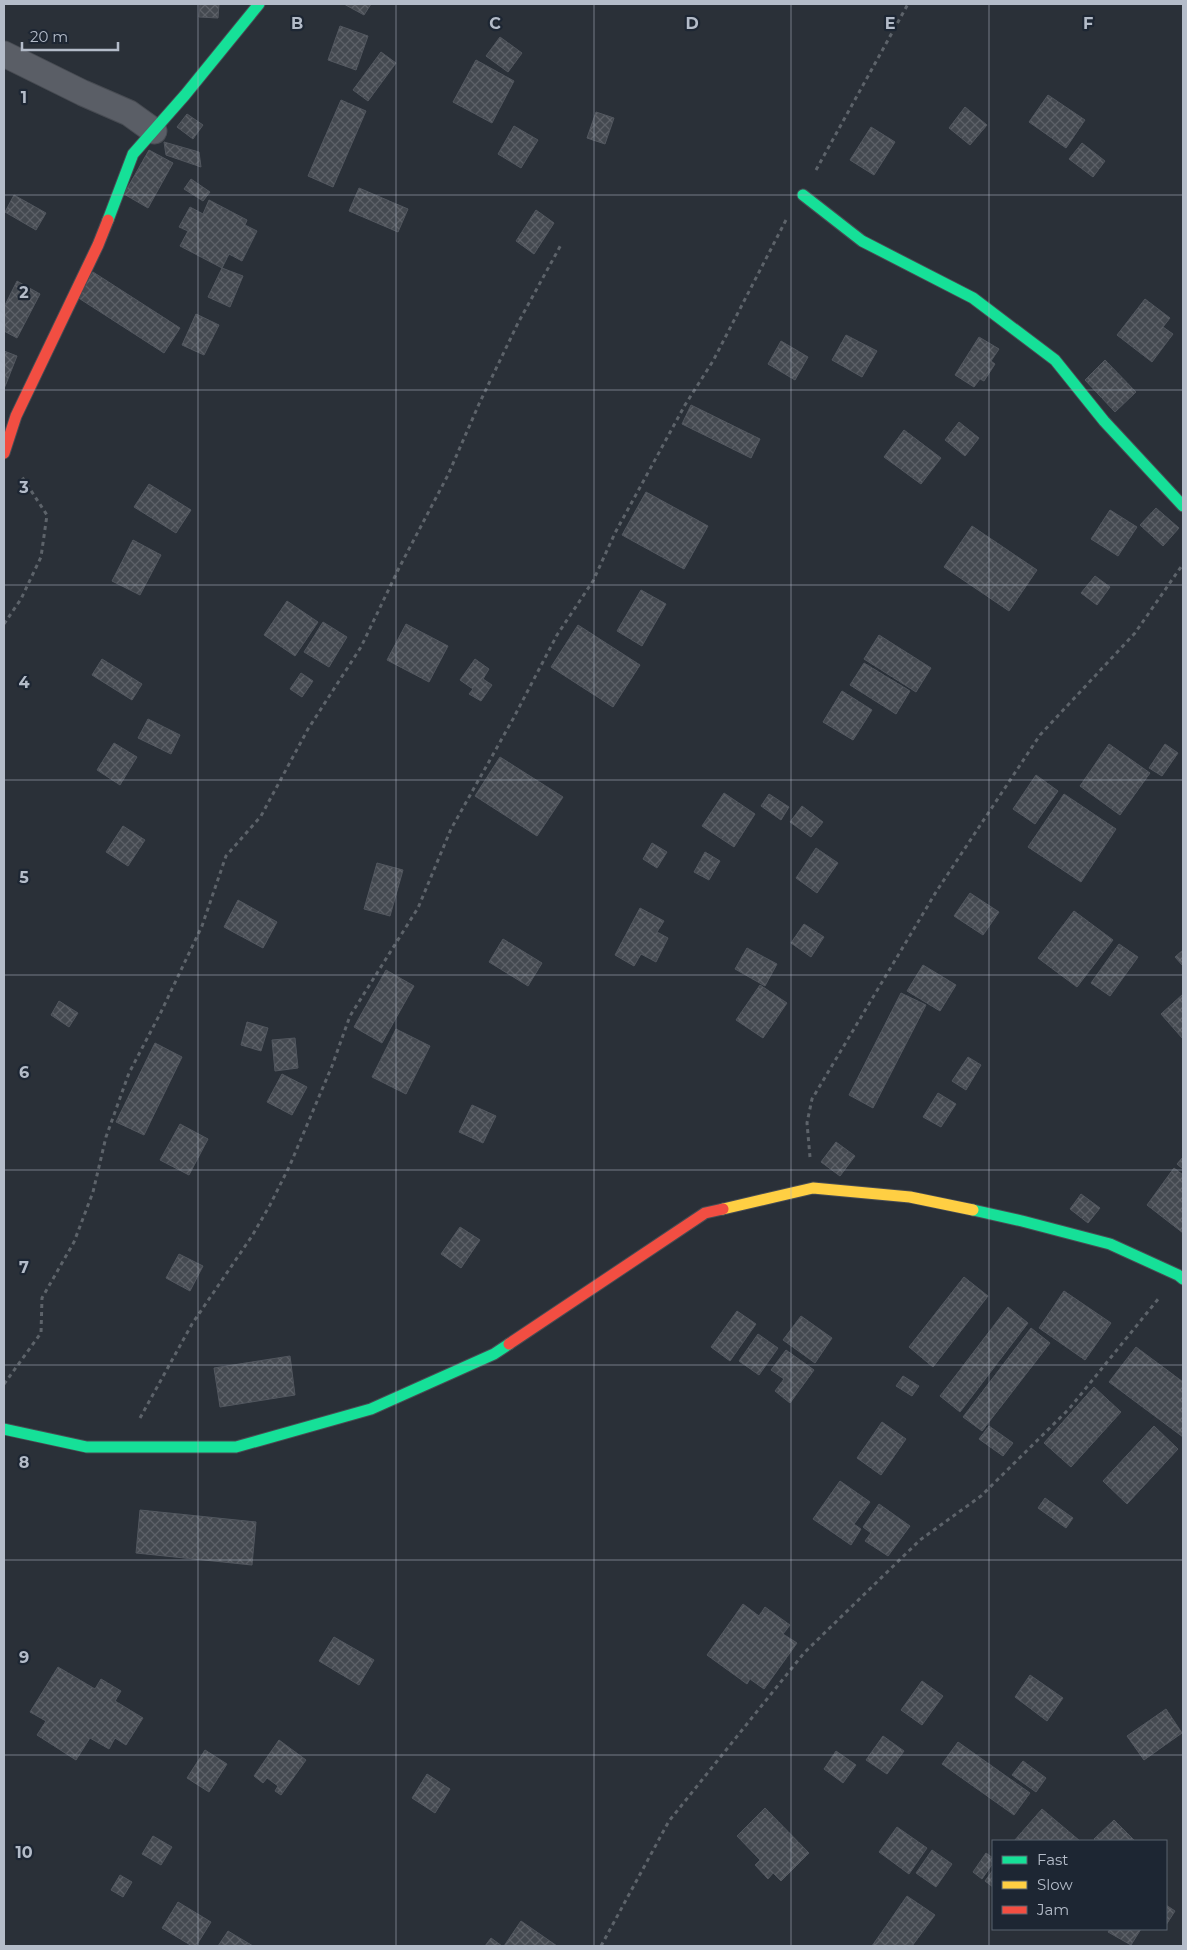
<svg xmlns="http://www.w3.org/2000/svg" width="1187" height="1950" font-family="Montserrat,sans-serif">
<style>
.building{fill:url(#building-cross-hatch);stroke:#52575f}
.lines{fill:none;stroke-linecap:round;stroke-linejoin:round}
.street-casing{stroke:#484c53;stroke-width:27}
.fast-casing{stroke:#484c53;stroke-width:13}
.slow-casing{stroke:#484c53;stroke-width:13}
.jam-casing{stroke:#484c53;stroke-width:13}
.path{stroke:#5d636a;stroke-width:3;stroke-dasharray:4 4;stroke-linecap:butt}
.street{stroke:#5a5e66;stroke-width:25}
.fast{stroke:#16e098;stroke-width:11}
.slow{stroke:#ffcf43;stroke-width:11}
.jam{stroke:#f24e42;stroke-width:11}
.grid{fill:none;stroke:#b4bcc9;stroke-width:1;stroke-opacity:0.55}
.grid-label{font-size:16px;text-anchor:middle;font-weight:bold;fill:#b4bcc9;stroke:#1d2633;stroke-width:4.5;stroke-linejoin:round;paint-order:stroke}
</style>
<defs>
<pattern id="building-cross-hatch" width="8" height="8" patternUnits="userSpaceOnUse" patternTransform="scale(1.25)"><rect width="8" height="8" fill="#444950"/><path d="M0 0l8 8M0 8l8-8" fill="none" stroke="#5d6168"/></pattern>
</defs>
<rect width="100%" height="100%" fill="#2a3038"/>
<g class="building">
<polygon points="200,4 219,4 218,18 199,17"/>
<polygon points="344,4 371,4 364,15"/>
<polygon points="340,26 368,36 356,70 328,60"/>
<polygon points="500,37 522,53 508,72 486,56"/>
<polygon points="381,52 396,63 368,101 353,90"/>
<polygon points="476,60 514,81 492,123 453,102"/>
<polygon points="1048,95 1085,120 1066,148 1029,122"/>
<polygon points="341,100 366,111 333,187 308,176"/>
<polygon points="965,107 987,125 970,145 949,128"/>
<polygon points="596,112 614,118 605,144 587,138"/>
<polygon points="187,114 203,125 193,139 177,127"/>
<polygon points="514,126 538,140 521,168 498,154"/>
<polygon points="871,127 895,142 874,175 850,160"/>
<polygon points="164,142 199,152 201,167 166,155"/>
<polygon points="1082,143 1105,161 1093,177 1069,159"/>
<polygon points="149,150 173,163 148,208 124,194"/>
<polygon points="191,179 210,192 203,201 184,189"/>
<polygon points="359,188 408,209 398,232 349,211"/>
<polygon points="14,195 46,213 36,230 5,212"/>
<polygon points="209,200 247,220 245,225 257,231 242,261 229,254 222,268 180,246 188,231 179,227 190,207 203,214"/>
<polygon points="536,210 554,223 534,254 516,241"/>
<polygon points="222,268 243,276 230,307 208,297"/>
<polygon points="93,272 180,328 164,353 77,297"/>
<polygon points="17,281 40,294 17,338 4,331 4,307"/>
<polygon points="1145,299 1170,318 1163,327 1173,334 1152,362 1117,335"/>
<polygon points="196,314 219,325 204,355 182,345"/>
<polygon points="846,335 877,351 862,377 832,360"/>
<polygon points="979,337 999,349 991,361 995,364 984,381 980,379 974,387 955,375"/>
<polygon points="781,341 808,357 795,380 768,364"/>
<polygon points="4,351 17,356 4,389"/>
<polygon points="1105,360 1136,392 1115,412 1085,380"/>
<polygon points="691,405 760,439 751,458 682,424"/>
<polygon points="959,422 979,438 965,456 945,440"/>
<polygon points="904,430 941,458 921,484 884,457"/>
<polygon points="149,484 191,510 176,533 134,507"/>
<polygon points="646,492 708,526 684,569 622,535"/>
<polygon points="1156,508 1179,528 1163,546 1140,525"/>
<polygon points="1110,510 1137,527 1118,556 1091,539"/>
<polygon points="972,526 1037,570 1009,611 944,567"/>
<polygon points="133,540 161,555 140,595 112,581"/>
<polygon points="1095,576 1110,587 1097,605 1081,593"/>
<polygon points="641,590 666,604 642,646 617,631"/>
<polygon points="287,601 318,622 295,656 264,635"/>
<polygon points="323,622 347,637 329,667 304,652"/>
<polygon points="406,624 448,646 429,682 387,660"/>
<polygon points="578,625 640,665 613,707 551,667"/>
<polygon points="879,635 931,668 916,692 864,659"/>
<polygon points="102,659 142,684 132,700 92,675"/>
<polygon points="475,659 489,669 483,679 492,685 481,701 469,694 473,689 460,680"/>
<polygon points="864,663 910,691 896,714 850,685"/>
<polygon points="301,673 313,681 302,697 290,689"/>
<polygon points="842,691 872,710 853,740 823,722"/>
<polygon points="148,719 180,735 171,754 138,738"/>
<polygon points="114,743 137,757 120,785 97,770"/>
<polygon points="1109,744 1150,773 1120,815 1080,786"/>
<polygon points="1165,744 1178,753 1162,776 1149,768"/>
<polygon points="500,757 563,797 537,836 475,796"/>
<polygon points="1036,775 1058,791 1035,824 1013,809"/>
<polygon points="724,793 755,814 734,847 702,826"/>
<polygon points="769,794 789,807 781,820 761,806"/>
<polygon points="1064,794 1116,829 1081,882 1028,847"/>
<polygon points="802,806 823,822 811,837 790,822"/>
<polygon points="123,826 145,840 128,866 106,852"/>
<polygon points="652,843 667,852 657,868 643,859"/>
<polygon points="816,848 838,863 817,893 796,878"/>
<polygon points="705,852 720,861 709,880 694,872"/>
<polygon points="377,863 403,870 390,916 364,909"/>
<polygon points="970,893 999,912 983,935 954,916"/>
<polygon points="238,900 277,922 263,948 224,927"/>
<polygon points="640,908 664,921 657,932 668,938 656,962 641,954 634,966 615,955"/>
<polygon points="1074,911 1113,940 1077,987 1038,958"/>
<polygon points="804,924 824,937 811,957 791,943"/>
<polygon points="503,939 542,963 528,986 489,962"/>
<polygon points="1119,944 1138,957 1110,996 1091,983"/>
<polygon points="747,948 777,964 765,986 735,969"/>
<polygon points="1183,950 1183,966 1175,957"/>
<polygon points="923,965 956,985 940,1011 907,991"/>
<polygon points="386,970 414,986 382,1043 354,1027"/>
<polygon points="760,985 787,1003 763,1038 736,1020"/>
<polygon points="901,993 926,1005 873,1108 849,1095"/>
<polygon points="1183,994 1183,1039 1161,1014"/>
<polygon points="59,1001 78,1013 69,1027 51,1015"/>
<polygon points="247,1022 268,1028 261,1051 241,1045"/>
<polygon points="396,1029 430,1046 406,1094 372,1077"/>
<polygon points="295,1038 298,1068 275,1071 272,1040"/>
<polygon points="155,1043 182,1057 144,1135 116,1122"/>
<polygon points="968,1057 981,1065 966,1090 952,1081"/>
<polygon points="282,1074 307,1087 292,1115 267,1102"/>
<polygon points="938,1093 956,1104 941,1127 923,1117"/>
<polygon points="472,1105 496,1116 483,1143 459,1132"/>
<polygon points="180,1124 208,1139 189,1175 160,1160"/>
<polygon points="836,1142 855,1156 840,1176 821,1162"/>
<polygon points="1183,1157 1183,1169 1177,1164"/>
<polygon points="1174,1168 1183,1175 1183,1233 1147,1205"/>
<polygon points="1081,1194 1100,1208 1088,1223 1070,1209"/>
<polygon points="460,1227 480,1240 461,1268 441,1254"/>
<polygon points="179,1254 203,1266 190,1291 166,1278"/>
<polygon points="964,1277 988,1296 933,1367 909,1347"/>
<polygon points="1064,1291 1111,1323 1085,1360 1039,1328"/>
<polygon points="1008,1307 1028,1323 960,1412 940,1396"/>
<polygon points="737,1311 756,1324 730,1361 711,1347"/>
<polygon points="801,1316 832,1338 815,1363 783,1340"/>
<polygon points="1031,1328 1050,1343 982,1431 963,1417"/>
<polygon points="758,1334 778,1348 759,1375 739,1361"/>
<polygon points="1136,1347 1183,1382 1183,1437 1109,1382"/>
<polygon points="786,1350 814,1370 790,1403 775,1391 784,1379 771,1370"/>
<polygon points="290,1356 295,1395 220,1407 214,1368"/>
<polygon points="903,1376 919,1386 912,1396 896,1386"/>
<polygon points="1094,1387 1121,1412 1071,1467 1044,1443"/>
<polygon points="882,1422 906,1439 881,1475 857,1458"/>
<polygon points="989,1426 1013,1443 1003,1456 979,1439"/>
<polygon points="1154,1426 1178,1449 1127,1504 1103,1481"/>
<polygon points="840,1481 870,1502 854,1524 861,1529 851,1545 813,1519"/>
<polygon points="1045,1498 1073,1518 1066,1528 1038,1508"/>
<polygon points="879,1504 910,1526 888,1556 865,1541 871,1533 863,1527"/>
<polygon points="140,1510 256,1522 252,1565 136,1553"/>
<polygon points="743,1604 759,1616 765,1607 790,1625 783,1634 797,1643 764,1689 750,1679 747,1684 707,1655"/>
<polygon points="334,1637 374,1660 359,1685 319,1661"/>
<polygon points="58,1667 95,1689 101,1679 121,1691 115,1701 143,1718 126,1745 115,1738 109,1749 90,1738 76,1760 37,1735 46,1721 30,1712"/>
<polygon points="1030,1675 1063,1698 1047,1721 1015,1697"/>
<polygon points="922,1681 943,1696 922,1725 901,1710"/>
<polygon points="1166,1709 1182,1733 1144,1760 1127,1736"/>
<polygon points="883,1736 904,1751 887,1774 866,1760"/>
<polygon points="279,1740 306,1760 281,1795 275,1791 278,1786 267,1778 263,1783 254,1776"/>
<polygon points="958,1742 1030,1793 1014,1815 942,1764"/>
<polygon points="205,1750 227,1764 209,1792 187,1778"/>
<polygon points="836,1751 856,1765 843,1783 824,1769"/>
<polygon points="1023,1761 1046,1778 1036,1792 1012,1775"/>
<polygon points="427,1774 450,1789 435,1813 412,1798"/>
<polygon points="765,1808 809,1853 781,1881 773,1873 768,1879 755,1865 760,1860 737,1836"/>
<polygon points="1042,1809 1080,1841 1014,1841"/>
<polygon points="1114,1820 1134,1840 1096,1841 1094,1839"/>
<polygon points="897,1827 927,1848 909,1874 879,1852"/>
<polygon points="153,1836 172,1847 161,1865 142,1854"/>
<polygon points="932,1850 952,1864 936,1887 916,1873"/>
<polygon points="986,1853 993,1858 993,1863 982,1879 973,1872"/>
<polygon points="993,1870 993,1887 985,1881"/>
<polygon points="120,1875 132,1882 123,1897 111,1890"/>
<polygon points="907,1896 935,1915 912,1946 872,1946"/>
<polygon points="178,1902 211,1922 196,1946 192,1946 162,1928"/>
<polygon points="1166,1905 1175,1911 1166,1925"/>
<polygon points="521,1921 557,1946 504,1946"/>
<polygon points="1110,1929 1141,1929 1131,1945 1108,1932"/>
<polygon points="228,1931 253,1946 218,1946"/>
<polygon points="491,1938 502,1946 485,1946"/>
</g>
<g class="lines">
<g class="street-casing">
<polyline id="street" points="4,54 83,93 129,113 154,131"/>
</g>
<g class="fast-casing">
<g id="fast">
<polyline points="803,195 862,241 973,298 1055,360 1104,421 1183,506"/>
<polyline points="108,220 133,154 185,95 259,4"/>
<polyline points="973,1210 1022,1221 1110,1244 1178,1275 1183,1279"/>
<polyline points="4,1429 87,1447 236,1447 371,1409 494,1354 509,1344"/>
</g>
</g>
<g class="slow-casing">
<polyline id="slow" points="723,1209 813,1188 910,1197 973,1210"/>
</g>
<g class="jam-casing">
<g id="jam">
<polyline points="4,453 16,416 98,245 108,220"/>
<polyline points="509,1344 705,1213 723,1209"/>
</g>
</g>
<g class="path">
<polyline points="816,170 908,4"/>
<polyline points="4,624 21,599 41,557 47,515 22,477"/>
<polyline points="810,1157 807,1123 812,1099 936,892 1040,735 1135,633 1183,564"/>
<polyline points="4,1384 41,1333 42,1298 74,1242 93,1192 106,1137 129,1073 161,1012 202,926 226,856 261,816 308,729 361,647 399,568 448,475 479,404 518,323 562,243"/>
<polyline points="140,1418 192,1324 252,1236 270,1205 290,1165 332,1066 350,1016 418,908 451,829 513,719 557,635 593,581 615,533 685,405 713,361 786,220"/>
<polyline points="601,1946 669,1821 804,1653 920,1540 981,1496 1069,1409 1159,1298"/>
</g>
<use href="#street" class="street"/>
<use href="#fast" class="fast"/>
<use href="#slow" class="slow"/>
<use href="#jam" class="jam"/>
</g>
<path class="grid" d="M198,4v1942M396,4v1942M594,4v1942M791,4v1942M989,4v1942M4,195h1179M4,390h1179M4,585h1179M4,780h1179M4,975h1179M4,1170h1179M4,1365h1179M4,1560h1179M4,1755h1179"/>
<g class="grid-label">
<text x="297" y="29">B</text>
<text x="495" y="29">C</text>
<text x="692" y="29">D</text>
<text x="890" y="29">E</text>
<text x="1088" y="29">F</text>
<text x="24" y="103">1</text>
<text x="24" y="298">2</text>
<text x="24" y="493">3</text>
<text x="24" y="688">4</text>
<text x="24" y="883">5</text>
<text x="24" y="1078">6</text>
<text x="24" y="1273">7</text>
<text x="24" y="1468">8</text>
<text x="24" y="1663">9</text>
<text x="24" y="1858">10</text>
</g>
<rect width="1187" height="1950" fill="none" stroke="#b4bcc9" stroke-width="10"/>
<rect x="992" y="1840" width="175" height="90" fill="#1d2633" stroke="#59626f"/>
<rect x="1002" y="1856" width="25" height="8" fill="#16e098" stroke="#59626f"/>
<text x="1037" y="1865" font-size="15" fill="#b4bcc9">Fast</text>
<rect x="1002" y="1881" width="25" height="8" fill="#ffcf43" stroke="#59626f"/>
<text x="1037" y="1890" font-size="15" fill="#b4bcc9">Slow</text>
<rect x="1002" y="1906" width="25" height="8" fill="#f24e42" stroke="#59626f"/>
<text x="1037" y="1915" font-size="15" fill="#b4bcc9">Jam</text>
<path d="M22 42v8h96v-8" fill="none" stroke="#b4bcc9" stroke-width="2.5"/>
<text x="30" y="42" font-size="15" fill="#b4bcc9" stroke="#1d2633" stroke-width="4" paint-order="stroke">20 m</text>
</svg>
